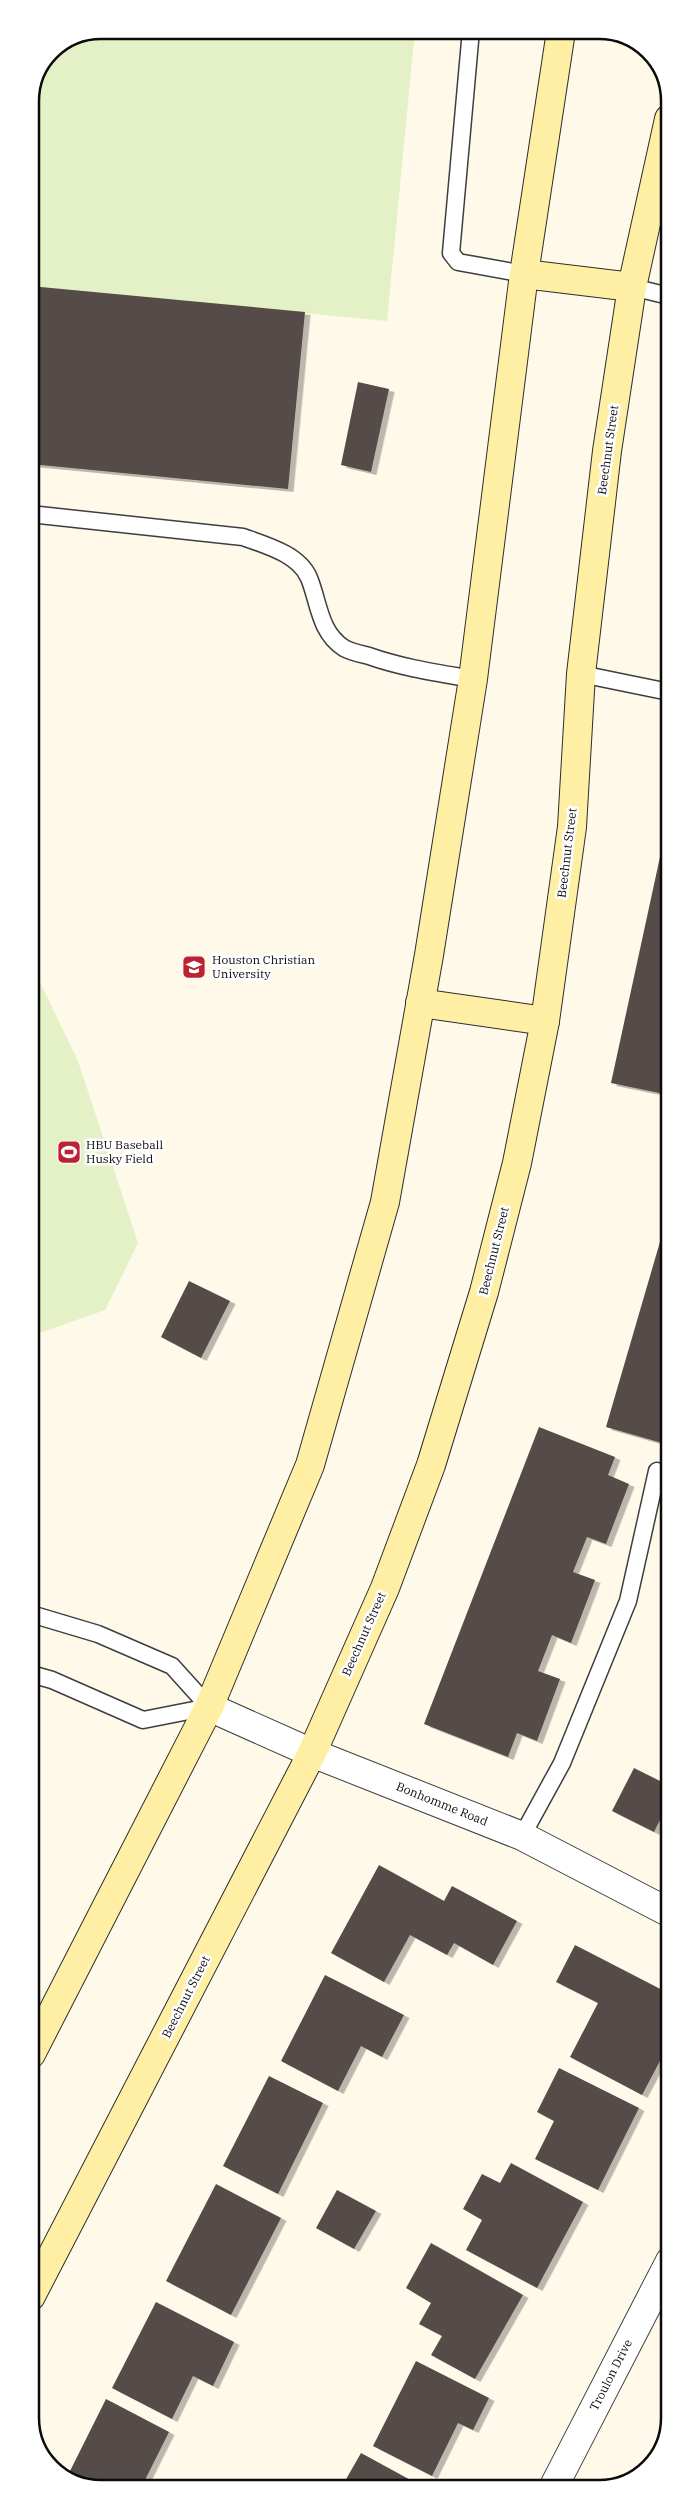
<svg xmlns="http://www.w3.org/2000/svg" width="700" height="2519" font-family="'IBM Plex Serif',serif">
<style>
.pitch{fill:#e4f0c5}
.building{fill:#544c48;filter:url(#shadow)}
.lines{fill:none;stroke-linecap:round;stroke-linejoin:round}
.service-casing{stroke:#3e3e3e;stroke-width:19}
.minor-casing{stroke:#3e3e3e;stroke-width:30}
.tertiary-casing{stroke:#3e3e3e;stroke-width:30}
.secondary-casing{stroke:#2d2d2d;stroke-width:30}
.service{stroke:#fff;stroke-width:16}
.minor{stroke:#fff;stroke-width:28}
.tertiary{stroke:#fff;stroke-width:28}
.secondary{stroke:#ffefa5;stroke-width:28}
.labels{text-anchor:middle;stroke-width:5;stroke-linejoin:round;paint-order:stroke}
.street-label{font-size:12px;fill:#0b0b0b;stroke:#fff}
.poi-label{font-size:12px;fill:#0b0b0b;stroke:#fff;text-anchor:start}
.rim{fill:none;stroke:#0b0b0b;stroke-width:2.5}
</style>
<defs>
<filter id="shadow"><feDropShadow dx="5.5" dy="3" stdDeviation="0" flood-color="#0004"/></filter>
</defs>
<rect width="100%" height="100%" fill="#fff9ea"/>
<g class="pitch">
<polygon points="101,30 415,30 387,321 30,287 30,101 51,51"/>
<polygon points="31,964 78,1061 138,1243 105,1310 31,1336"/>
</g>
<g class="building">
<polygon points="30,286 305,312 288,489 30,464"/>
<polygon points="358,382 389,389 371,472 341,465"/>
<polygon points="668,820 669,820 669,1095 611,1083"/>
<polygon points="669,1211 669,1445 606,1427"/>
<polygon points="189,1281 230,1301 201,1358 161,1337"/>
<polygon points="539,1427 615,1457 608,1475 629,1484 606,1544 587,1537 573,1572 595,1580 571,1643 552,1635 538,1671 560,1679 537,1741 517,1733 508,1757 424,1724"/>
<polygon points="634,1768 670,1786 670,1800 654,1832 612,1811"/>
<polygon points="379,1865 444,1901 452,1886 517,1921 493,1965 454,1943 447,1955 410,1935 384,1982 331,1953"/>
<polygon points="575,1945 670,1994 670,2042 642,2095 570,2057 598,2003 556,1982"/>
<polygon points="325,1975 404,2015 382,2057 361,2046 338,2091 281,2061"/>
<polygon points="559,2068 639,2108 598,2190 535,2159 554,2121 537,2112"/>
<polygon points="269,2076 323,2103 278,2194 223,2166"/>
<polygon points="511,2163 583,2202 537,2288 466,2250 482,2220 463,2209 482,2174 500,2183"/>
<polygon points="216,2184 281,2218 231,2315 166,2281"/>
<polygon points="337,2190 376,2211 354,2249 316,2228"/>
<polygon points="431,2243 523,2295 475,2379 431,2355 442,2336 419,2324 431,2303 406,2288"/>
<polygon points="156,2302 234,2342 213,2386 193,2376 172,2419 112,2388"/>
<polygon points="416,2361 489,2398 473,2430 458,2423 432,2476 373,2446"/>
<polygon points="106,2399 169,2432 142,2486 147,2489 96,2489 67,2477"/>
<polygon points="361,2453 425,2488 341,2488"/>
</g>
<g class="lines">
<g class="service-casing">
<g id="service">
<polyline points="471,30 451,253 458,262 524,274"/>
<polyline points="632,287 669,296"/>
<path d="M30,514l213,23c22,8 56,17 66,41 10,24 10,54 35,70 7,4 17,6 25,8 34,12 69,17 104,23"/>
<polyline points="581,674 669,692"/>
<polyline points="31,1614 98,1634 172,1666 209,1707"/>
<polyline points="31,1674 52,1680 143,1720 209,1707"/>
<polyline points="522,1836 562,1763 628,1601 657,1471"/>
</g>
</g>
<g class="minor-casing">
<polyline id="minor" points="553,2488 670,2261"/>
</g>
<g class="tertiary-casing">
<polyline id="tertiary" points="209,1707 312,1753 522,1836 670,1913"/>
</g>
<g class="secondary-casing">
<g id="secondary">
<polyline points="524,274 632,287"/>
<polyline points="420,1003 545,1021"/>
<polyline points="31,2054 209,1707 310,1465 385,1202 429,955 473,679 524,274 561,31"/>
<polyline points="31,2296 312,1753 385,1588 431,1465 484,1292 517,1163 545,1021 572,827 581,674 607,451 632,287 669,119"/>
</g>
</g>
<use href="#service" class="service"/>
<use href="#minor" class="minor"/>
<use href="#tertiary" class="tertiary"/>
<use href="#secondary" class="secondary"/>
</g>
<defs>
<g id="university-square" transform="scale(1.25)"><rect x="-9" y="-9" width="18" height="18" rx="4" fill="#bd2233" stroke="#fff"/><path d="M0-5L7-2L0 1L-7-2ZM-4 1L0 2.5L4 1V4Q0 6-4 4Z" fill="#fff"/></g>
<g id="stadium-square" transform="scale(1.25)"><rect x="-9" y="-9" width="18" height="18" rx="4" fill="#bd2233" stroke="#fff"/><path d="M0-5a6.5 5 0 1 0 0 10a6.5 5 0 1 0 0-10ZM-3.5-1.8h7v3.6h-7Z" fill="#fff"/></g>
</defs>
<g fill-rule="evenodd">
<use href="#university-square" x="194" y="967"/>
<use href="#stadium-square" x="69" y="1152"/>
</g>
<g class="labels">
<g class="street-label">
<text transform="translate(608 450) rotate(-82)" y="4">Beechnut Street</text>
<text transform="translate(567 853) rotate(-83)" y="4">Beechnut Street</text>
<text transform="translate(494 1251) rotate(-76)" y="4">Beechnut Street</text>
<text transform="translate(364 1634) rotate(-66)" y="4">Beechnut Street</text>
<text transform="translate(442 1804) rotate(22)" y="4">Bonhomme Road</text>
<text transform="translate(186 1997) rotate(-63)" y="4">Beechnut Street</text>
<text transform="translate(611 2375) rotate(-63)" y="4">Troulon Drive</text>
</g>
<g class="poi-label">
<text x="212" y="964">Houston Christian<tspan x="212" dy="14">University</tspan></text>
<text x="86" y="1149">HBU Baseball<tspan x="86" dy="14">Husky Field</tspan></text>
</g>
</g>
<path d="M0 0H700V2519H0ZM101 39H599A62 62 0 0 1 661 101V2418A62 62 0 0 1 599 2480H101A62 62 0 0 1 39 2418V101A62 62 0 0 1 101 39Z" fill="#fff" fill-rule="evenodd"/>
<path class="rim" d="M101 39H599A62 62 0 0 1 661 101V2418A62 62 0 0 1 599 2480H101A62 62 0 0 1 39 2418V101A62 62 0 0 1 101 39Z"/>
</svg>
